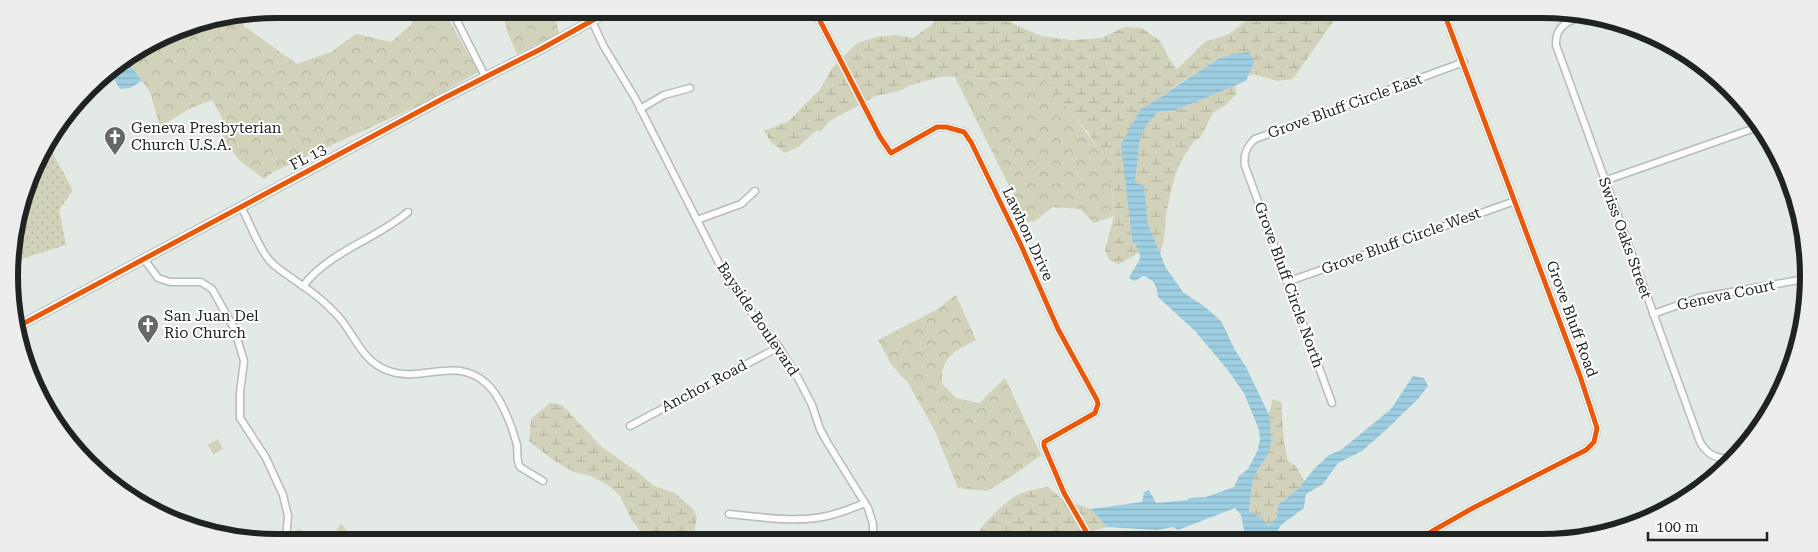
<svg xmlns="http://www.w3.org/2000/svg" width="1818" height="552" font-family="'Roboto Serif',serif">
<style>
.green{fill:url(#green-dots)}
.forest{fill:url(#forest-crowns)}
.wetland{fill:url(#wetland-marsh)}
.cemetery{fill:url(#cemetery-stones)}
.water{fill:url(#water-rules)}
.lines{fill:none;stroke-linecap:round;stroke-linejoin:round}
.minor-casing{stroke:#b7bcb9;stroke-width:9}
.secondary-casing{stroke:#b7bcb9;stroke-width:11}
.minor{stroke:#fbfcfb;stroke-width:6}
.secondary{stroke:#fbfcfb;stroke-width:9}
.cycleway-casing{stroke:#fff;stroke-width:8}
.cycleway{stroke:#e8590c;stroke-width:5}
.labels{text-anchor:middle;stroke-width:4;stroke-linejoin:round;paint-order:stroke}
.street-label{font-size:15px;fill:#1f2422;stroke:#fff}
.poi-label{font-size:15px;fill:#1f2422;stroke:#fff;text-anchor:start}
.rim{fill:none;stroke:#1f2422;stroke-width:6}
</style>
<defs>
<pattern id="green-dots" width="8" height="8" patternUnits="userSpaceOnUse" patternTransform="scale(1.25)"><rect width="8" height="8" fill="#d2d2bb"/><path d="M2 2h.1M6 6h.1" fill="none" stroke="#b4b4a0" stroke-width="1.8" stroke-linecap="round"/></pattern>
<pattern id="forest-crowns" width="20" height="18" patternUnits="userSpaceOnUse" patternTransform="scale(1.25)"><rect width="20" height="18" fill="#d2d2bb"/><path d="M2 6a3 3 0 1 1 6 0M12 15a3 3 0 1 1 6 0" fill="none" stroke="#b4b4a0"/></pattern>
<pattern id="wetland-marsh" width="20" height="14" patternUnits="userSpaceOnUse" patternTransform="scale(1.25)"><rect width="20" height="14" fill="#d2d2bb"/><path d="M1 5h8M5 5V1M11 12h8M15 12V8" fill="none" stroke="#b4b4a0"/></pattern>
<pattern id="cemetery-stones" width="16" height="16" patternUnits="userSpaceOnUse" patternTransform="scale(1.25)"><rect width="16" height="16" fill="#d2d2bb"/><path d="M2 7V4a2 2 0 0 1 4 0v3zM10 15v-3a2 2 0 0 1 4 0v3z" fill="#b4b4a0"/></pattern>
<pattern id="water-rules" width="6" height="5" patternUnits="userSpaceOnUse" patternTransform="scale(1.25)"><rect width="6" height="5" fill="#9ecee2"/><path d="M0 2.5h6" fill="none" stroke="#88b1c2"/></pattern>
</defs>
<rect width="100%" height="100%" fill="#e3eae6"/>
<polygon class="green" points="47,143 73,190 59,210 66,245 15,261 12,257 11,241 36,158"/>
<g class="forest">
<polygon points="409,9 443,9 478,72 426,102 273,172 264,179 239,160 223,139 222,117 212,100 189,109 160,127 150,92 126,59 174,29 241,16 244,26 297,64 331,52 356,34 391,42 412,24"/>
<polygon points="502,10 554,10 559,34 517,54 507,31"/>
<path d="M966,76c7,1 13,3 19,3 18,1 37,-4 54,0 11,3 62,71 68,84 5,11 6,40 7,53l-20,7 -14,-14 -27,-2 -18,14 -8,1 -72,-145z"/>
<path d="M956,295l20,45c-22,11 -35,17 -34,44l14,14 23,5 26,-25 36,77 -29,21 -25,15 -29,-3 -23,-57 -27,-48 -17,-19 -13,-24 58,-30z"/>
<polygon points="341,523 352,538 332,538"/>
<polygon points="299,529 319,538 280,538"/>
</g>
<g class="wetland">
<polygon points="931,11 994,12 1016,25 1041,36 1071,40 1102,38 1124,27 1142,28 1160,41 1170,60 1177,69 1205,42 1229,34 1241,25 1252,13 1339,13 1293,79 1277,81 1254,74 1248,76 1254,62 1218,59 1169,90 1168,93 1141,109 1129,215 1132,240 1140,252 1119,264 1109,260 1105,250 1114,216 1113,197 1107,163 1087,131 1051,89 1041,79 1011,78 986,79 966,76 940,77 911,85 899,91 876,96 828,122 821,132 817,130 798,147 785,153 771,142 763,129 767,130 789,121 808,101 820,90 832,68 857,43 877,37 896,35 913,38 934,23"/>
<polygon points="1235,85 1236,94 1226,105 1213,113 1200,138 1194,141 1181,161 1174,178 1166,214 1164,240 1160,254 1148,224 1144,187 1135,183 1140,138 1147,124 1158,112 1176,110"/>
<polygon points="1273,399 1281,402 1284,441 1288,461 1296,466 1304,481 1298,489 1278,505 1277,517 1268,526 1249,511 1252,485 1255,474 1267,456 1270,417 1269,414"/>
<polygon points="550,403 562,405 602,447 639,473 654,486 675,493 693,509 697,517 693,539 646,539 631,519 620,496 608,485 591,476 574,472 553,460 529,441 531,419"/>
<path d="M1048,487l14,12 29,10 16,18 -25,7 -9,6h-98c4,-14 27,-35 39,-43 10,-6 22,-8 34,-10z"/>
</g>
<polygon class="cemetery" points="218,439 223,449 213,454 208,445"/>
<g class="water">
<path d="M1249,52l5,10 -8,19 -70,29 -18,2 -11,12 -7,14 -5,44 9,4 4,38 18,44 17,24 22,15 16,14 14,29 11,17 24,50 1,26 -4,13 -12,18 -3,11 -3,26 14,8 5,7 9,-9 1,-12 20,-16 17,-21 14,-13 12,-5 50,-41 22,-33 11,2 4,8 -10,13 -30,29 -26,23 -24,12 -15,21 -17,10 -2,14 -23,17 -9,15h-26l-5,-25 -6,-7 -57,22 -5,-3 -16,3 -50,-3 -16,-18 51,-7 2,-10 5,-2 7,13 32,-3 1,-2 17,-1 28,-10 5,-11 9,-7 9,-17 3,-12 -1,-10 -15,-37 -17,-24 -32,-38 -37,-34c-1,-11 -4,-18 -15,-21l-8,5 -6,-3c9,-19 18,-17 3,-38l-11,-96 20,-35 27,-16 1,-2 49,-32 15,-5z"/>
<polygon points="126,59 142,81 130,88 120,89 108,70"/>
</g>
<g class="lines">
<g class="minor-casing">
<g id="minor">
<polyline points="451,9 486,78"/>
<polyline points="815,11 880,137 891,153 937,127 946,127 964,132 971,142 1020,243 1058,329 1097,400 1098,404 1095,413 1044,442 1044,446 1064,493 1091,540"/>
<path d="M1587,14c-16,6 -32,10 -31,31l144,397c8,14 20,19 35,14"/>
<polyline points="592,21 603,45 635,98 725,275 751,312 779,347 799,380 812,405 820,429 827,442 868,508 873,524 873,539"/>
<polyline points="640,109 664,95 690,88"/>
<polyline points="1604,181 1755,128"/>
<path d="M241,207c10,17 16,39 29,54 8,9 20,15 30,23 14,9 27,20 38,32 17,19 24,46 51,55 34,12 67,-16 98,13 14,13 25,42 30,61 1,8 -1,15 3,22l23,14"/>
<polyline points="697,220 741,204 755,191"/>
<polyline points="144,259 158,278 170,282 201,282 212,289 234,328 244,361 240,392 240,418 266,458 283,495 288,516 286,538"/>
<polyline points="1287,282 1515,201"/>
<path d="M303,286c27,-35 72,-46 105,-74"/>
<polyline points="1653,314 1698,298 1799,280"/>
<path d="M1332,403l-87,-237c-2,-11 1,-19 10,-27l209,-77"/>
<polyline points="630,426 779,347"/>
<path d="M729,514c32,3 67,9 98,2 13,-3 26,-8 38,-13"/>
<polyline points="1415,541 1471,509 1586,450 1594,442 1597,428 1580,376 1444,13"/>
</g>
</g>
<g class="secondary-casing">
<polyline id="secondary" points="17,327 444,98 541,49 611,10"/>
</g>
<use href="#minor" class="minor"/>
<use href="#secondary" class="secondary"/>
<g class="cycleway-casing">
<g id="cycleway">
<polyline points="815,11 880,137 891,153 937,127 946,127 964,132 971,142 1020,243 1058,329 1097,400 1098,404 1095,413 1044,442 1044,446 1064,493 1091,540"/>
<polyline points="17,327 444,98 541,49 611,10"/>
<polyline points="1415,541 1471,509 1586,450 1594,442 1597,428 1580,376 1444,13"/>
</g>
</g>
<use href="#cycleway" class="cycleway"/>
</g>
<defs>
<g id="church-pin" transform="scale(1.125)"><path d="M0 17L-7.5 6A9.5 9.5 0 1 1 7.5 6Z" fill="#646967" stroke="#fff"/><path d="M-1.2-6h2.4v3.5h3.3v2.4h-3.3V6h-2.4V-.1h-3.3v-2.4h3.3Z" fill="#fff"/></g>
</defs>
<g fill-rule="evenodd">
<use href="#church-pin" x="115" y="137"/>
<use href="#church-pin" x="148" y="325"/>
</g>
<g class="labels">
<g class="street-label">
<text transform="translate(1345 106) rotate(-20)" y="5">Grove Bluff Circle East</text>
<text transform="translate(308 157) rotate(-28)" y="5">FL 13</text>
<text transform="translate(1028 234) rotate(65)" y="5">Lawhon Drive</text>
<text transform="translate(1625 238) rotate(70)" y="5">Swiss Oaks Street</text>
<text transform="translate(1401 241) rotate(-20)" y="5">Grove Bluff Circle West</text>
<text transform="translate(1289 285) rotate(70)" y="5">Grove Bluff Circle North</text>
<text transform="translate(1726 295) rotate(-12)" y="5">Geneva Court</text>
<text transform="translate(758 319) rotate(56)" y="5">Bayside Boulevard</text>
<text transform="translate(1572 319) rotate(70)" y="5">Grove Bluff Road</text>
<text transform="translate(704 386) rotate(-28)" y="5">Anchor Road</text>
</g>
<g class="poi-label">
<text x="131" y="133">Geneva Presbyterian<tspan x="131" dy="17">Church U.S.A.</tspan></text>
<text x="164" y="321">San Juan Del<tspan x="164" dy="17">Rio Church</tspan></text>
</g>
</g>
<path d="M0 0H1818V552H0ZM276 18H1542A258 258 0 0 1 1800 276V276A258 258 0 0 1 1542 534H276A258 258 0 0 1 18 276V276A258 258 0 0 1 276 18Z" fill="#ededed" fill-rule="evenodd"/>
<path class="rim" d="M276 18H1542A258 258 0 0 1 1800 276V276A258 258 0 0 1 1542 534H276A258 258 0 0 1 18 276V276A258 258 0 0 1 276 18Z"/>
<path d="M1648 532v8h119v-8" fill="none" stroke="#1f2422" stroke-width="2.5"/>
<text x="1656" y="532" font-size="15" fill="#1f2422" stroke="#ffffff" stroke-width="4" paint-order="stroke">100 m</text>
</svg>
